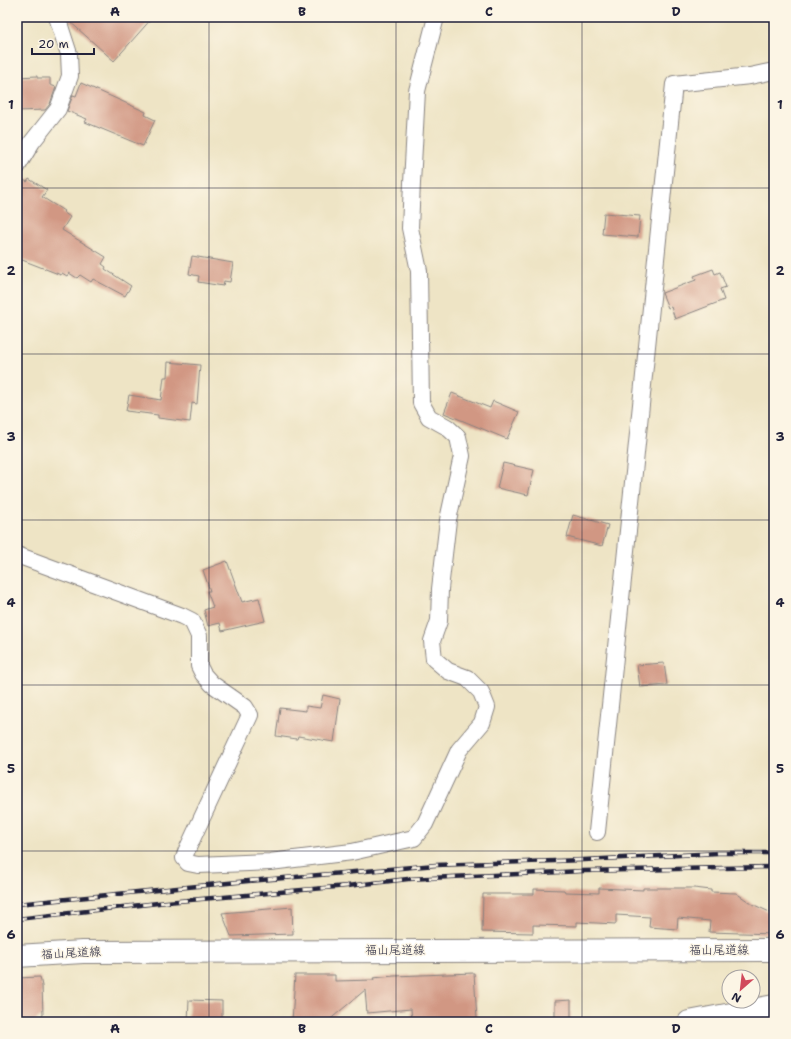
<svg xmlns="http://www.w3.org/2000/svg" width="791" height="1039" font-family="'Shantell Sans','Klee One',sans-serif">
<style>
.building{fill:#d19783}
.lines{fill:none;stroke-linecap:round;stroke-linejoin:round}
.street-casing{stroke:#888380;stroke-width:18}
.secondary-casing{stroke:#888380;stroke-width:24}
.primary-casing{stroke:#888380;stroke-width:24}
.street{stroke:#fff;stroke-width:16}
.secondary{stroke:#fff;stroke-width:22}
.primary{stroke:#fff;stroke-width:22}
.rail-casing{stroke:#22223b;stroke-width:4.5}
.rail{stroke:#fcf5e5;stroke-width:3;stroke-dasharray:9;stroke-linecap:butt}
.grid{fill:none;stroke:#22223b;stroke-width:1;stroke-opacity:0.55}
.labels{text-anchor:middle;stroke-width:3;stroke-linejoin:round;paint-order:stroke}
.street-label{font-size:12px;fill:#22223b;stroke:#fcf5e5}
.neatline{fill:none;stroke:#22223b;stroke-width:1.5}
.grid-label{font-size:13px;text-anchor:middle;font-weight:bold;fill:#22223b}
</style>
<rect width="100%" height="100%" fill="#fcf5e5"/>
<filter id="ink" filterUnits="userSpaceOnUse"><feTurbulence type="fractalNoise" baseFrequency=".025" numOctaves="2"/><feDisplacementMap in="SourceGraphic" scale="8" xChannelSelector="R" yChannelSelector="G"/><feConvolveMatrix kernelMatrix="1 2 1 2 8 2 1 2 1" color-interpolation-filters="sRGB"/></filter>
<filter id="wash" filterUnits="userSpaceOnUse"><feTurbulence type="fractalNoise" baseFrequency=".012" numOctaves="4" result="noise"/><feDisplacementMap in="SourceGraphic" scale="16" xChannelSelector="R" yChannelSelector="G"/><feGaussianBlur stdDeviation="0.9" result="paint"/><feColorMatrix in="noise" values="0 0 0 0 0 0 0 0 0 0 0 0 0 0 0 0 0 1.4 0 .05"/><feComposite in="paint" operator="in"/></filter>
<g filter="url(#wash)">
<rect width="100%" height="100%" fill="#eee4c5"/>
<g id="blocks">
<g class="building">
<polygon points="67,17 153,17 114,61 68,20"/>
<polygon points="37,76 37,78 50,78 50,85 56,87 50,104 45,110 17,111 17,77"/>
<polygon points="81,83 146,112 145,115 155,120 143,146 85,122 87,119 67,111 73,95 76,96"/>
<polygon points="17,176 27,182 29,179 47,190 42,197 64,211 63,212 70,217 62,230 106,257 102,264 106,267 105,269 131,286 125,296 93,279 91,282 80,275 77,278 69,273 67,276 62,273 61,275 17,258"/>
<polygon points="604,213 640,216 638,237 602,234"/>
<polygon points="192,256 233,263 230,282 224,281 223,286 198,282 199,276 189,274"/>
<polygon points="713,269 715,274 720,272 726,287 720,289 724,300 675,319 671,307 668,308 662,293 696,280 694,276"/>
<polygon points="168,362 200,365 197,404 192,403 190,422 158,418 158,415 126,411 129,395 161,400 164,377 167,377"/>
<polygon points="452,393 490,408 493,401 519,412 507,439 444,413"/>
<polygon points="503,463 534,470 528,495 497,488"/>
<polygon points="573,515 608,525 602,546 567,537"/>
<polygon points="227,561 242,602 259,598 265,621 222,631 220,623 208,626 204,610 213,607 207,591 210,591 203,570"/>
<polygon points="664,663 667,685 640,687 637,665"/>
<polygon points="323,695 340,699 334,742 298,736 297,739 276,736 280,708 306,711 306,706 320,708"/>
<polygon points="599,888 643,890 643,888 694,888 711,890 711,892 736,893 752,904 774,914 774,934 709,932 710,921 678,918 677,929 649,927 650,917 616,915 616,924 577,922 577,926 533,925 533,933 482,932 483,894 534,894 534,889 564,890 565,892 599,893"/>
<polygon points="292,907 293,934 231,936 222,913"/>
<polygon points="474,973 477,1019 412,1022 411,1009 367,1013 365,990 327,1022 292,1022 295,975 335,975 335,981 374,980 373,978 394,976"/>
<polygon points="40,977 42,986 43,1015 32,1022 17,1022 17,978"/>
<polygon points="189,1000 222,1001 222,1022 188,1022"/>
<polygon points="571,1000 571,1022 555,1022 555,1001"/>
</g>
</g>
</g>
<g filter="url(#ink)">
<use href="#blocks" fill-opacity="0" stroke="#888380" stroke-width="1"/>
<g class="lines">
<g class="street-casing">
<g id="street">
<polyline points="17,167 32,142 58,109 70,76 69,54 57,17"/>
<polyline points="17,555 182,616 192,621 199,636 199,666 203,674 212,684 245,707 250,715 186,852 184,858 188,863 198,865 270,862 352,852 414,838 425,824 459,750 482,723 487,707 481,692 467,678 448,671 434,659 432,641 439,621 440,589 448,520 462,456 458,437 447,427 429,417 421,403 419,271 410,228 412,183 417,91 436,17"/>
<polyline points="597,832 674,84 750,76 774,71"/>
</g>
</g>
<g class="secondary-casing">
<polyline id="secondary" points="689,1022 774,1006"/>
</g>
<g class="primary-casing">
<polyline id="primary" points="17,956 83,952 774,950"/>
</g>
<use href="#street" class="street"/>
<use href="#secondary" class="secondary"/>
<use href="#primary" class="primary"/>
<g class="rail-casing">
<g id="rail">
<polyline points="17,904 248,881 436,865 584,860 718,853 774,853"/>
<polyline points="17,919 167,902 347,886 408,879 583,871 774,867"/>
</g>
</g>
<use href="#rail" class="rail"/>
</g>
</g>
<path class="grid" d="M209,17v1005M396,17v1005M582,17v1005M17,188h757M17,354h757M17,520h757M17,685h757M17,851h757"/>
<g class="labels">
<g class="street-label">
<text x="395" y="954">福山尾道線</text>
<text x="719" y="954">福山尾道線</text>
<text transform="translate(71 953) rotate(-3)" y="4">福山尾道線</text>
</g>
</g>
<rect width="791" height="1039" fill="none" stroke="#fcf5e5" stroke-width="44"/>
<g transform="translate(741 989) rotate(208)"><circle r="19" fill="#fcf5e5" stroke="#a5a1a1"/>
<path d="M0-3L7 15L0 10L-7 15Z" fill="#d1495b"/>
<text y="-6" font-size="11" font-weight="bold" text-anchor="middle" fill="#22223b">N</text>
</g>
<path d="M32 48v6h62v-6" fill="none" stroke="#22223b" stroke-width="2"/>
<text x="38" y="48" font-size="12" fill="#22223b" stroke="#fcf5e5" stroke-width="3" paint-order="stroke">20 m</text>
<rect x="22" y="22" width="747" height="995" class="neatline"/>
<g class="grid-label">
<text x="115" y="16">A</text>
<text x="302" y="16">B</text>
<text x="489" y="16">C</text>
<text x="676" y="16">D</text>
<text x="11" y="109">1</text>
<text x="780" y="109">1</text>
<text x="11" y="275">2</text>
<text x="780" y="275">2</text>
<text x="11" y="441">3</text>
<text x="780" y="441">3</text>
<text x="11" y="607">4</text>
<text x="780" y="607">4</text>
<text x="11" y="773">5</text>
<text x="780" y="773">5</text>
<text x="11" y="939">6</text>
<text x="780" y="939">6</text>
<text x="115" y="1033">A</text>
<text x="302" y="1033">B</text>
<text x="489" y="1033">C</text>
<text x="676" y="1033">D</text>
</g>
</svg>
